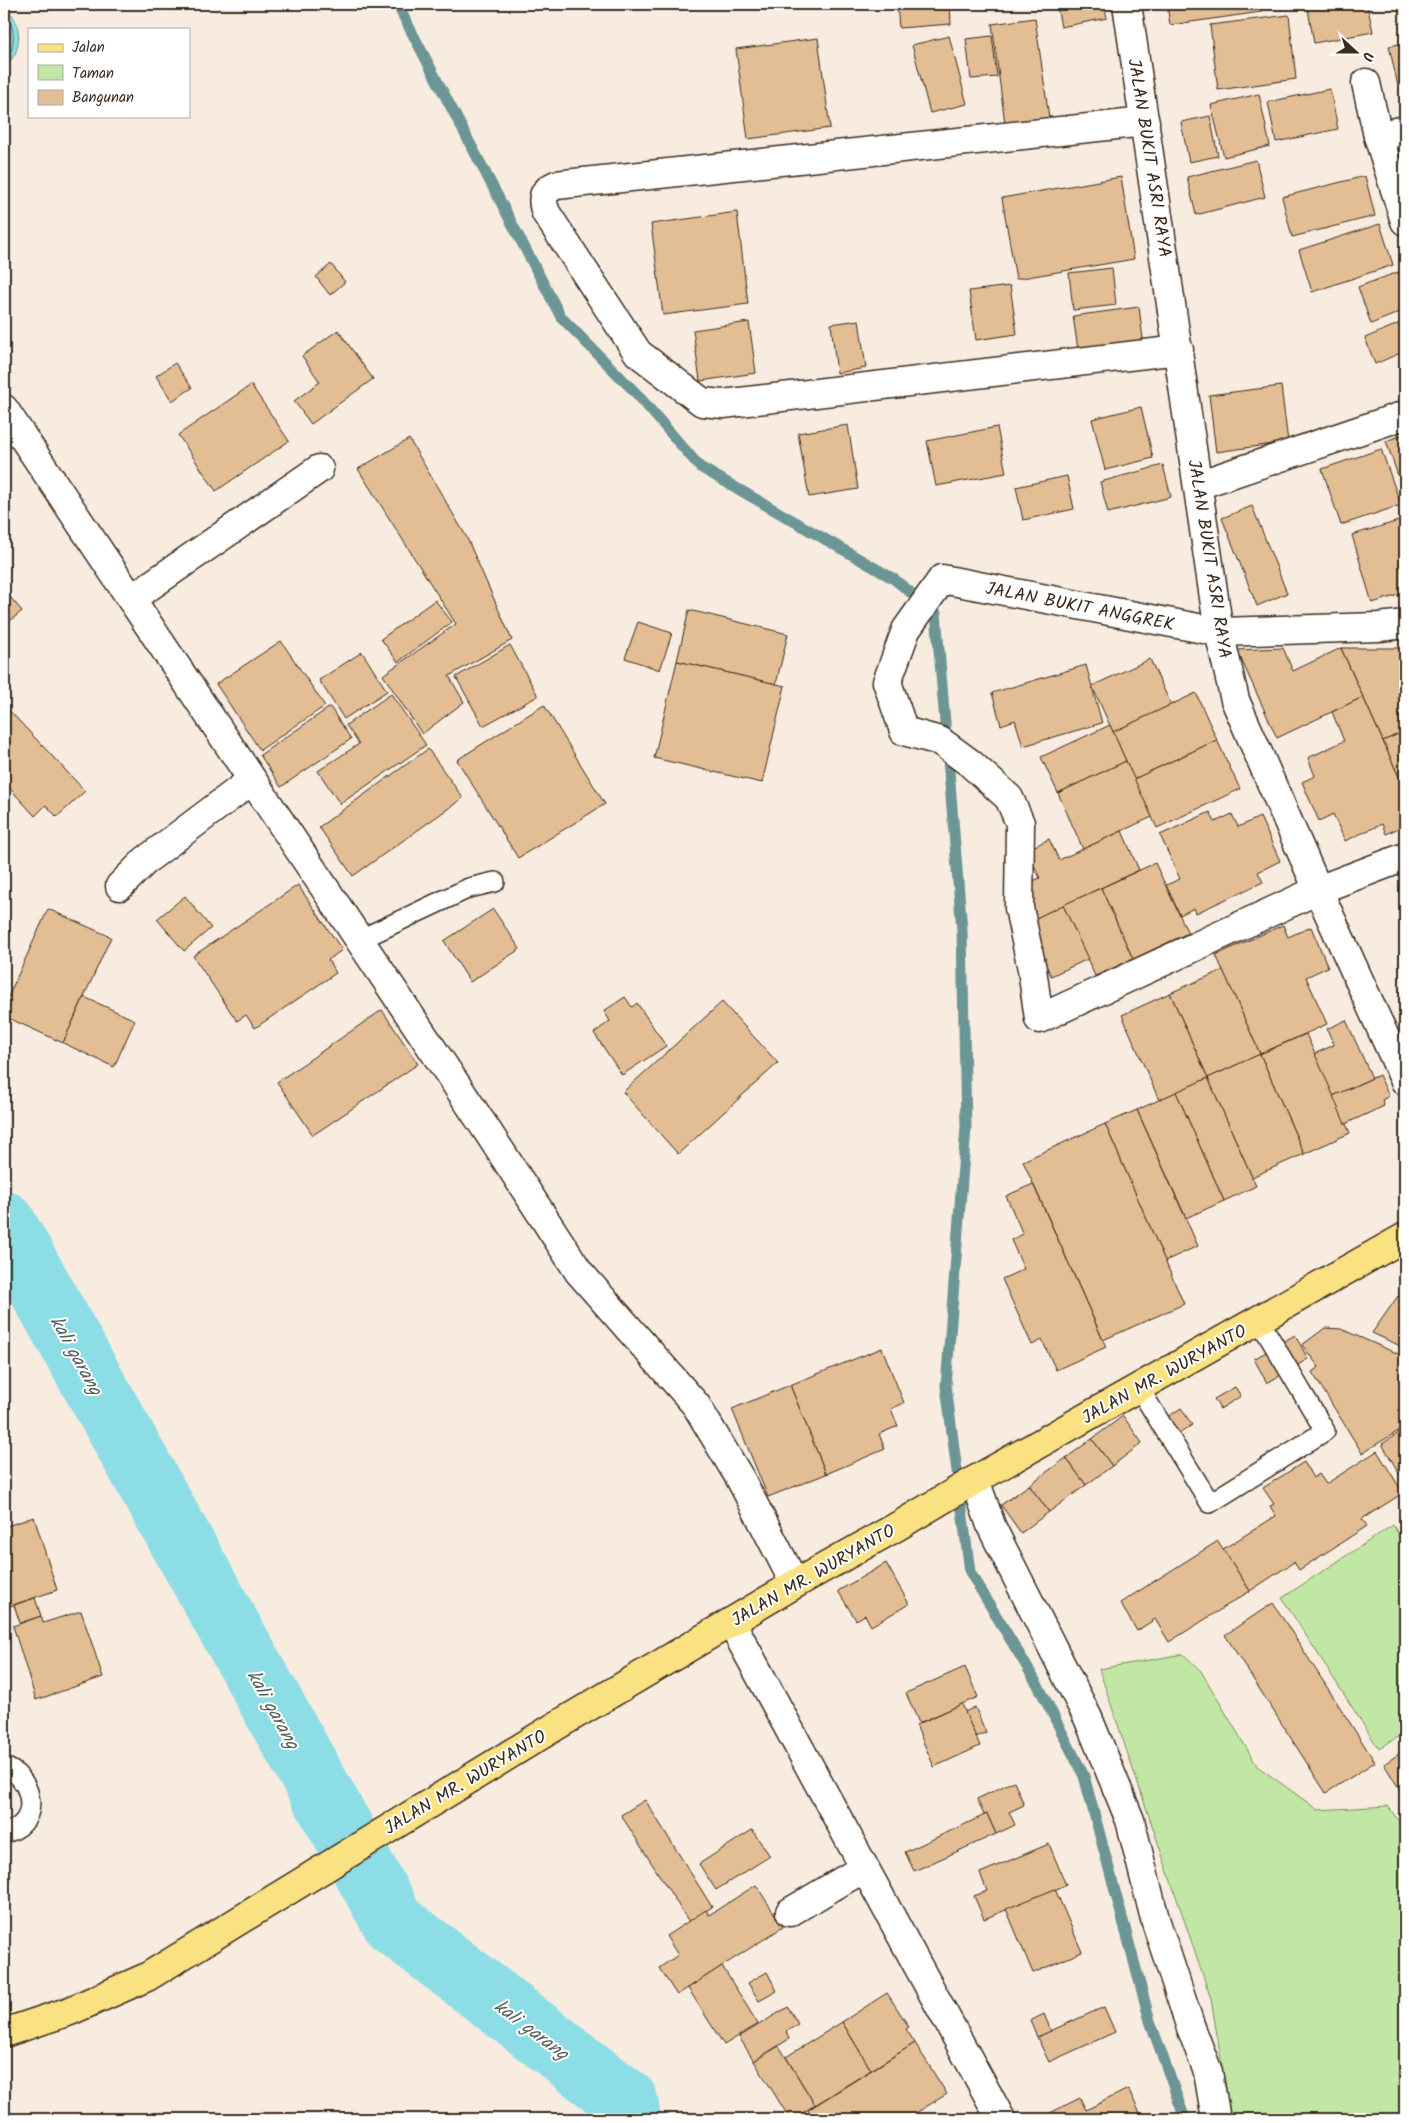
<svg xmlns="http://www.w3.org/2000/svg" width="1409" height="2123" font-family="Kalam,sans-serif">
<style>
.green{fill:#c0e8a4;stroke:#7e8961}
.water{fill:#8cdde5;stroke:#6c9595}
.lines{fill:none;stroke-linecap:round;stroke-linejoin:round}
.shore{stroke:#5b726e;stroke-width:1}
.stream{stroke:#6c9595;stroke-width:11}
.river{stroke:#8cdde5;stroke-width:64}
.building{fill:#e3be94;stroke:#3b2a1e}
.lane-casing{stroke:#3b2a1e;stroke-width:22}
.street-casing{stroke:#3b2a1e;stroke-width:31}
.primary-casing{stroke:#3b2a1e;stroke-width:31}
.lane{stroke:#fff;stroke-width:19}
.street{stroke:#fff;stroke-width:28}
.primary{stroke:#fae181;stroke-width:28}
.labels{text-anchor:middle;stroke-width:4;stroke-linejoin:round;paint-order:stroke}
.street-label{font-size:18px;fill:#3b2a1e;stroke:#fff}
.water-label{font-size:19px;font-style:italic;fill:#53605a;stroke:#fff}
</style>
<rect width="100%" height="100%" fill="#f7ecdf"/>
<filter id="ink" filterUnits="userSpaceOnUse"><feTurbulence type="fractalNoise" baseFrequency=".02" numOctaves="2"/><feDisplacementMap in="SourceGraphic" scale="10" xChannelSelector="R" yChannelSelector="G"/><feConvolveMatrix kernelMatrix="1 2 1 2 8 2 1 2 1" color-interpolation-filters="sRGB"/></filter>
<g filter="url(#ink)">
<g class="green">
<polygon points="1393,1525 1405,1544 1405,1732 1379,1749 1282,1598"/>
<polygon points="1183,1654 1201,1671 1257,1766 1318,1810 1388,1806 1405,1830 1405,2119 1231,2119 1211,1999 1099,1669"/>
</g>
<path class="water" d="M4,8c20,10 19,48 0,58z"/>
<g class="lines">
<path class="shore" d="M4,14c12,7 13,40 0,46"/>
<g class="stream">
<polyline points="397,4 561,317 635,392 700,467 894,579 936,613 962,930 966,1128 946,1386 970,1572 1039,1687 1084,1776 1150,2021 1185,2119"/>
<polyline points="626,2101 655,2119"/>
</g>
<polyline class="river" points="4,1223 394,1923 626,2101 629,2119"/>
</g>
<g class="building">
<polygon points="897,4 950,4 951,24 899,28"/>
<polygon points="1068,4 1104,4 1107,18 1061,27 1057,6"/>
<polygon points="1167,4 1259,4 1261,12 1170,25"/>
<polygon points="1307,4 1367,4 1373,32 1314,43"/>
<polygon points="1289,15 1296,79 1218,90 1210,25"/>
<polygon points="1035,18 1050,125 1006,131 992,24"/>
<polygon points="949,36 967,104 930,113 912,45"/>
<polygon points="992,36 997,77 971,79 966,39"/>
<polygon points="818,38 830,128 748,139 736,49"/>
<polygon points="1405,43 1405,84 1398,86 1389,46"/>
<polygon points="1330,89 1338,129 1276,142 1268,102"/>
<polygon points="1259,94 1270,146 1224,157 1211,105"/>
<polygon points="1210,116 1218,156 1189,162 1181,122"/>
<polygon points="1256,160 1265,197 1196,215 1187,177"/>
<polygon points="1365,176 1375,216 1292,237 1282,197"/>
<polygon points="1121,177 1134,259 1016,279 1002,198"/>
<polygon points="737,212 748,304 663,315 651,224"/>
<polygon points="1380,224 1393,265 1312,292 1299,250"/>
<polygon points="331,264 345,282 330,295 316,277"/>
<polygon points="1112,268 1116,305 1073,310 1069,273"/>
<polygon points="1398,272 1405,292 1405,310 1371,324 1358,287"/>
<polygon points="1010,286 1017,334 976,340 969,291"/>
<polygon points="1139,307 1144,347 1079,356 1073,316"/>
<polygon points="859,320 866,368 837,373 831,324"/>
<polygon points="1405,321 1405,351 1375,364 1365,338"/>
<polygon points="749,322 756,373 700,381 693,330"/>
<polygon points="338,330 373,379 311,424 294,401 320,382 302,356"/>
<polygon points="175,363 192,388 172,401 156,376"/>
<polygon points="251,385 289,441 216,491 178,435"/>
<polygon points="1281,386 1288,442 1216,452 1209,395"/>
<polygon points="1141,407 1153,458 1105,470 1092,419"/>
<polygon points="848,425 858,489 809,497 798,433"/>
<polygon points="997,427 1006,473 936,486 927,441"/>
<polygon points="1405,434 1405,496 1386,441"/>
<polygon points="409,439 466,536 512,640 449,676 464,702 422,734 383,675 456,624 358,469"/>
<polygon points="1381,449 1401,505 1341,525 1322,469"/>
<polygon points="1163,465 1171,497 1108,513 1100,482"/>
<polygon points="1067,476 1074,509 1023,520 1016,487"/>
<polygon points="1252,506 1287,593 1257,606 1222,518"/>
<polygon points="1402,520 1405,530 1405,593 1372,603 1352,535"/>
<polygon points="4,590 22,611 4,626"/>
<polygon points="435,600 452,622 398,662 381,639"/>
<polygon points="689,610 788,634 776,684 677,661"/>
<polygon points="638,622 672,633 660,670 625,658"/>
<polygon points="281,641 325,706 260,750 216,684"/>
<polygon points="510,645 538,696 483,726 456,677"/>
<polygon points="1283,648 1293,671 1341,648 1363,697 1277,738 1237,650"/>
<polygon points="1341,648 1399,648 1405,662 1405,731 1383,741"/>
<polygon points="362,652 387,691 344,719 319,680"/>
<polygon points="1150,659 1171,705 1113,732 1092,686"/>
<polygon points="677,661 785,686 762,783 654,758"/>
<polygon points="1086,665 1102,723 1023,746 1015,720 1001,725 992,693"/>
<polygon points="1196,693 1217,740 1134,779 1113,732"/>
<polygon points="391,694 426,745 340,804 318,771 359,744 346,725"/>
<polygon points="1363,697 1405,790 1405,825 1386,834 1382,824 1345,841 1333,814 1319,821 1302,782 1315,776 1308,758 1344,741 1332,712"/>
<polygon points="4,705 85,791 57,817 46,805 35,816 4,782"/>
<polygon points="544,705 605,804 518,858 457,760"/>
<polygon points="330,707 351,739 281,787 260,755"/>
<polygon points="1110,725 1126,761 1058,793 1041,757"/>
<polygon points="1405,731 1405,790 1383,741"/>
<polygon points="1217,740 1240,789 1157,828 1134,779"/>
<polygon points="428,749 463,798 353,876 319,827"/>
<polygon points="1126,761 1152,817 1083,849 1058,793"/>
<polygon points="1210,812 1215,822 1232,814 1238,827 1260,817 1280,861 1258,872 1263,882 1196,913 1194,908 1180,915 1166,885 1180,879 1160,835"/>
<polygon points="1122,831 1139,870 1032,920 1028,883 1040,878 1027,850 1049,839 1059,860"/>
<polygon points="1155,863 1188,933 1133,959 1101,888"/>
<polygon points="298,885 342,950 328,960 336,973 255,1028 246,1015 237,1021 193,956"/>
<polygon points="1101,888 1133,959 1095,976 1063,905"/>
<polygon points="185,896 211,928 184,951 157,919"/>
<polygon points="1063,905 1088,959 1051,976 1026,923"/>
<polygon points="48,909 111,937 63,1043 4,1016 4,1006"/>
<polygon points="493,909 520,949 470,982 444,941"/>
<polygon points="1283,925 1288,937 1311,927 1328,967 1306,977 1327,1024 1260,1054 1216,955"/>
<polygon points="1223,970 1260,1054 1208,1078 1170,993"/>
<polygon points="1170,993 1208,1078 1159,1100 1122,1015"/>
<polygon points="84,997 135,1020 114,1067 63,1043"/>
<polygon points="625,997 632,1007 637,1003 666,1046 622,1075 594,1033 610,1021 604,1011"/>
<polygon points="722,1002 778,1063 678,1154 623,1092"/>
<polygon points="382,1010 418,1064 313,1135 277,1082"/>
<polygon points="1346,1020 1372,1078 1333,1096 1314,1054 1334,1045 1327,1029"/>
<polygon points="1306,1034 1350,1133 1304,1154 1260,1054"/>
<polygon points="1260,1054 1304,1154 1252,1177 1208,1078"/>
<polygon points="1379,1075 1389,1096 1382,1100 1384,1106 1345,1124 1333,1096"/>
<polygon points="1208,1078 1256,1186 1224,1201 1176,1092"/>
<polygon points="1176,1092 1224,1201 1186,1218 1137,1110"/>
<polygon points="1137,1110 1198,1246 1165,1261 1105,1124"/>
<polygon points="1105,1124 1184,1304 1103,1340 1023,1161"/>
<polygon points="1033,1184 1106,1347 1056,1370 1042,1340 1032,1345 1002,1279 1024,1269 1011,1240 1023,1234 1006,1196"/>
<polygon points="1398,1296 1405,1302 1405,1348 1372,1333"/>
<polygon points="1325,1328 1341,1329 1405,1357 1405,1427 1362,1453 1312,1372 1319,1367 1302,1345"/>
<polygon points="1295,1335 1308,1359 1267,1383 1254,1359"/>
<polygon points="882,1348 904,1403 891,1409 898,1426 879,1434 885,1449 826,1474 790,1385"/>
<polygon points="790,1385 826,1474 768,1497 732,1409"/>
<polygon points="1235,1387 1241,1396 1220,1409 1214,1399"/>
<polygon points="1181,1408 1192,1425 1166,1443 1154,1426"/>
<polygon points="1123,1416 1142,1443 1112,1466 1092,1439"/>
<polygon points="1405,1429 1405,1483 1382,1444"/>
<polygon points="1092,1439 1112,1466 1086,1485 1066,1458"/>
<polygon points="1377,1451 1403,1493 1362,1519 1367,1526 1299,1570 1294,1562 1250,1591 1223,1549 1276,1516 1270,1506 1274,1504 1263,1488 1304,1462 1313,1478 1319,1474 1326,1484"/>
<polygon points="1066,1458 1086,1485 1049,1512 1029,1485"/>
<polygon points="1029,1485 1049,1512 1021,1533 1001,1505"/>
<polygon points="34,1517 57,1590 4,1608 4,1527"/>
<polygon points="1218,1541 1250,1591 1169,1642 1155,1619 1137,1631 1120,1603"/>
<polygon points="886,1563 909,1604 871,1626 865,1615 856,1620 838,1591"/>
<polygon points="35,1598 41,1616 20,1623 14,1605"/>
<polygon points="1273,1603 1375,1762 1326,1793 1225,1635"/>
<polygon points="81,1611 103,1677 36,1700 13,1626 41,1616 43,1623"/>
<polygon points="965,1667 978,1697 919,1723 906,1693"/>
<polygon points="962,1704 980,1746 934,1767 916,1725"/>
<polygon points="975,1707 986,1733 976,1737 965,1712"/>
<polygon points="1405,1750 1405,1798 1384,1764"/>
<polygon points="1014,1781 1024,1805 1009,1812 1015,1825 996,1834 987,1814 984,1815 977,1799"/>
<polygon points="645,1800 712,1907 689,1922 621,1815"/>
<polygon points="987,1814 996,1834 914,1871 905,1852"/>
<polygon points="752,1830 770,1856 716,1890 699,1864"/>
<polygon points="1049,1844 1066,1885 984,1919 974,1896 987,1891 980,1873"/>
<polygon points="756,1885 783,1927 677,1995 659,1968 678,1955 666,1936 706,1910 709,1915"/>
<polygon points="1055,1889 1082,1952 1033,1973 1006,1909"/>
<polygon points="722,1966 758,2024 724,2045 688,1988"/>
<polygon points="767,1972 777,1991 759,2001 748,1983"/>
<polygon points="887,1993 909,2027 906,2029 915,2043 871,2070 842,2022"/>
<polygon points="788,2007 798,2024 786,2032 789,2039 754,2061 739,2037"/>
<polygon points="1104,2007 1115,2032 1049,2062 1037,2037"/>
<polygon points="1044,2014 1051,2031 1037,2037 1030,2021"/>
<polygon points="842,2022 871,2070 815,2105 786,2057"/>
<polygon points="915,2043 947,2094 906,2119 815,2119 808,2110"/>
<polygon points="779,2046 815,2105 793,2119 790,2119 754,2061"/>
<polygon points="1128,2089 1143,2119 1053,2119 1050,2113 1080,2098 1086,2110"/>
</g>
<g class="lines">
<g class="lane-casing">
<g id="lane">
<polyline points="359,940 469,888 495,882"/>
<polyline points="1139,1388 1210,1503 1325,1431 1259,1320"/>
<path d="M4,1767c26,8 37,48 11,62 -3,2 -8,3 -11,4"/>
</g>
</g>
<g class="street-casing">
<g id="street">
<polyline points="1127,4 1219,632 1235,700 1318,890 1405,1081"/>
<polyline points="1366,83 1378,136 1405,221"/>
<path d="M1145,122l-589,63c-14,6 -15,14 -10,28l92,140 64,49 21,2 456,-54"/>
<polyline points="1378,136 1405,130"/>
<polyline points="4,409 488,1132 579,1272 696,1405 741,1480 795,1584"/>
<polyline points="1198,485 1405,415"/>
<polyline points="131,599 319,469"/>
<polyline points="1405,624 1379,627 1219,632 942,579 906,630 887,682 904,731 940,741 970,763 1009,798 1020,823 1019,908 1032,969 1039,1019 1318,890 1405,857"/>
<polyline points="120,886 146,860 252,780"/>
<polyline points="975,1480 992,1528 1088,1718 1130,1820 1155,1919 1190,2025 1208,2072 1216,2119"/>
<polyline points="731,1622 1001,2119"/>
<polyline points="790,1912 864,1868"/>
</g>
</g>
<g class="primary-casing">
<polyline id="primary" points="4,2033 70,2011 147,1977 556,1726 795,1584 898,1526 975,1480 1405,1237"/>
</g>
<use href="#lane" class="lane"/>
<use href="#street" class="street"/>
<use href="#primary" class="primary"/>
</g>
</g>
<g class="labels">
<g class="street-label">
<text transform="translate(1150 158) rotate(81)" y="6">JALAN BUKIT ASRI RAYA</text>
<text transform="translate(1210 559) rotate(81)" y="6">JALAN BUKIT ASRI RAYA</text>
<text transform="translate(1080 606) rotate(11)" y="6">JALAN BUKIT ANGGREK</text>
<text transform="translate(1164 1374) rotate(-29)" y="6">JALAN MR. WURYANTO</text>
<text transform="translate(813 1575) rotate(-30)" y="6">JALAN MR. WURYANTO</text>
<text transform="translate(465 1782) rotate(-31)" y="6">JALAN MR. WURYANTO</text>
</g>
<g class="water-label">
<text transform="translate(77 1355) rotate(61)" y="7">kali garang</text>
<text transform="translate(274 1709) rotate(61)" y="7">kali garang</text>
<text transform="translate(532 2029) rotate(37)" y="7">kali garang</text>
</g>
</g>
<rect width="1409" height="2123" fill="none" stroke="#fff" stroke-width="20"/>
<rect x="10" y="10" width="1389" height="2103" fill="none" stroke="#3b2a1e" stroke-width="2" filter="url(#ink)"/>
<rect x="28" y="28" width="162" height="90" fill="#ffffff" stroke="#b1aaa5"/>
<rect x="38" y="44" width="25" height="8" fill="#fae181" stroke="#b1aaa5"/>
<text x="72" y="52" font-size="15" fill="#3b2a1e">Jalan</text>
<rect x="38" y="65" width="25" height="15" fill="#c0e8a4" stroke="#b1aaa5"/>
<text x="72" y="78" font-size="15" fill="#3b2a1e">Taman</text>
<rect x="38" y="90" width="25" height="15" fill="#e3be94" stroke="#b1aaa5"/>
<text x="72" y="102" font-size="15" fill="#3b2a1e">Bangunan</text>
<g transform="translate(1356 52) rotate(111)" stroke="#ffffff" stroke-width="4" paint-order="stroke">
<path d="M0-4L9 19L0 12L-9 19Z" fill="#3b2a1e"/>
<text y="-8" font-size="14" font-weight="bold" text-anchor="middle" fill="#3b2a1e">U</text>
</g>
</svg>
